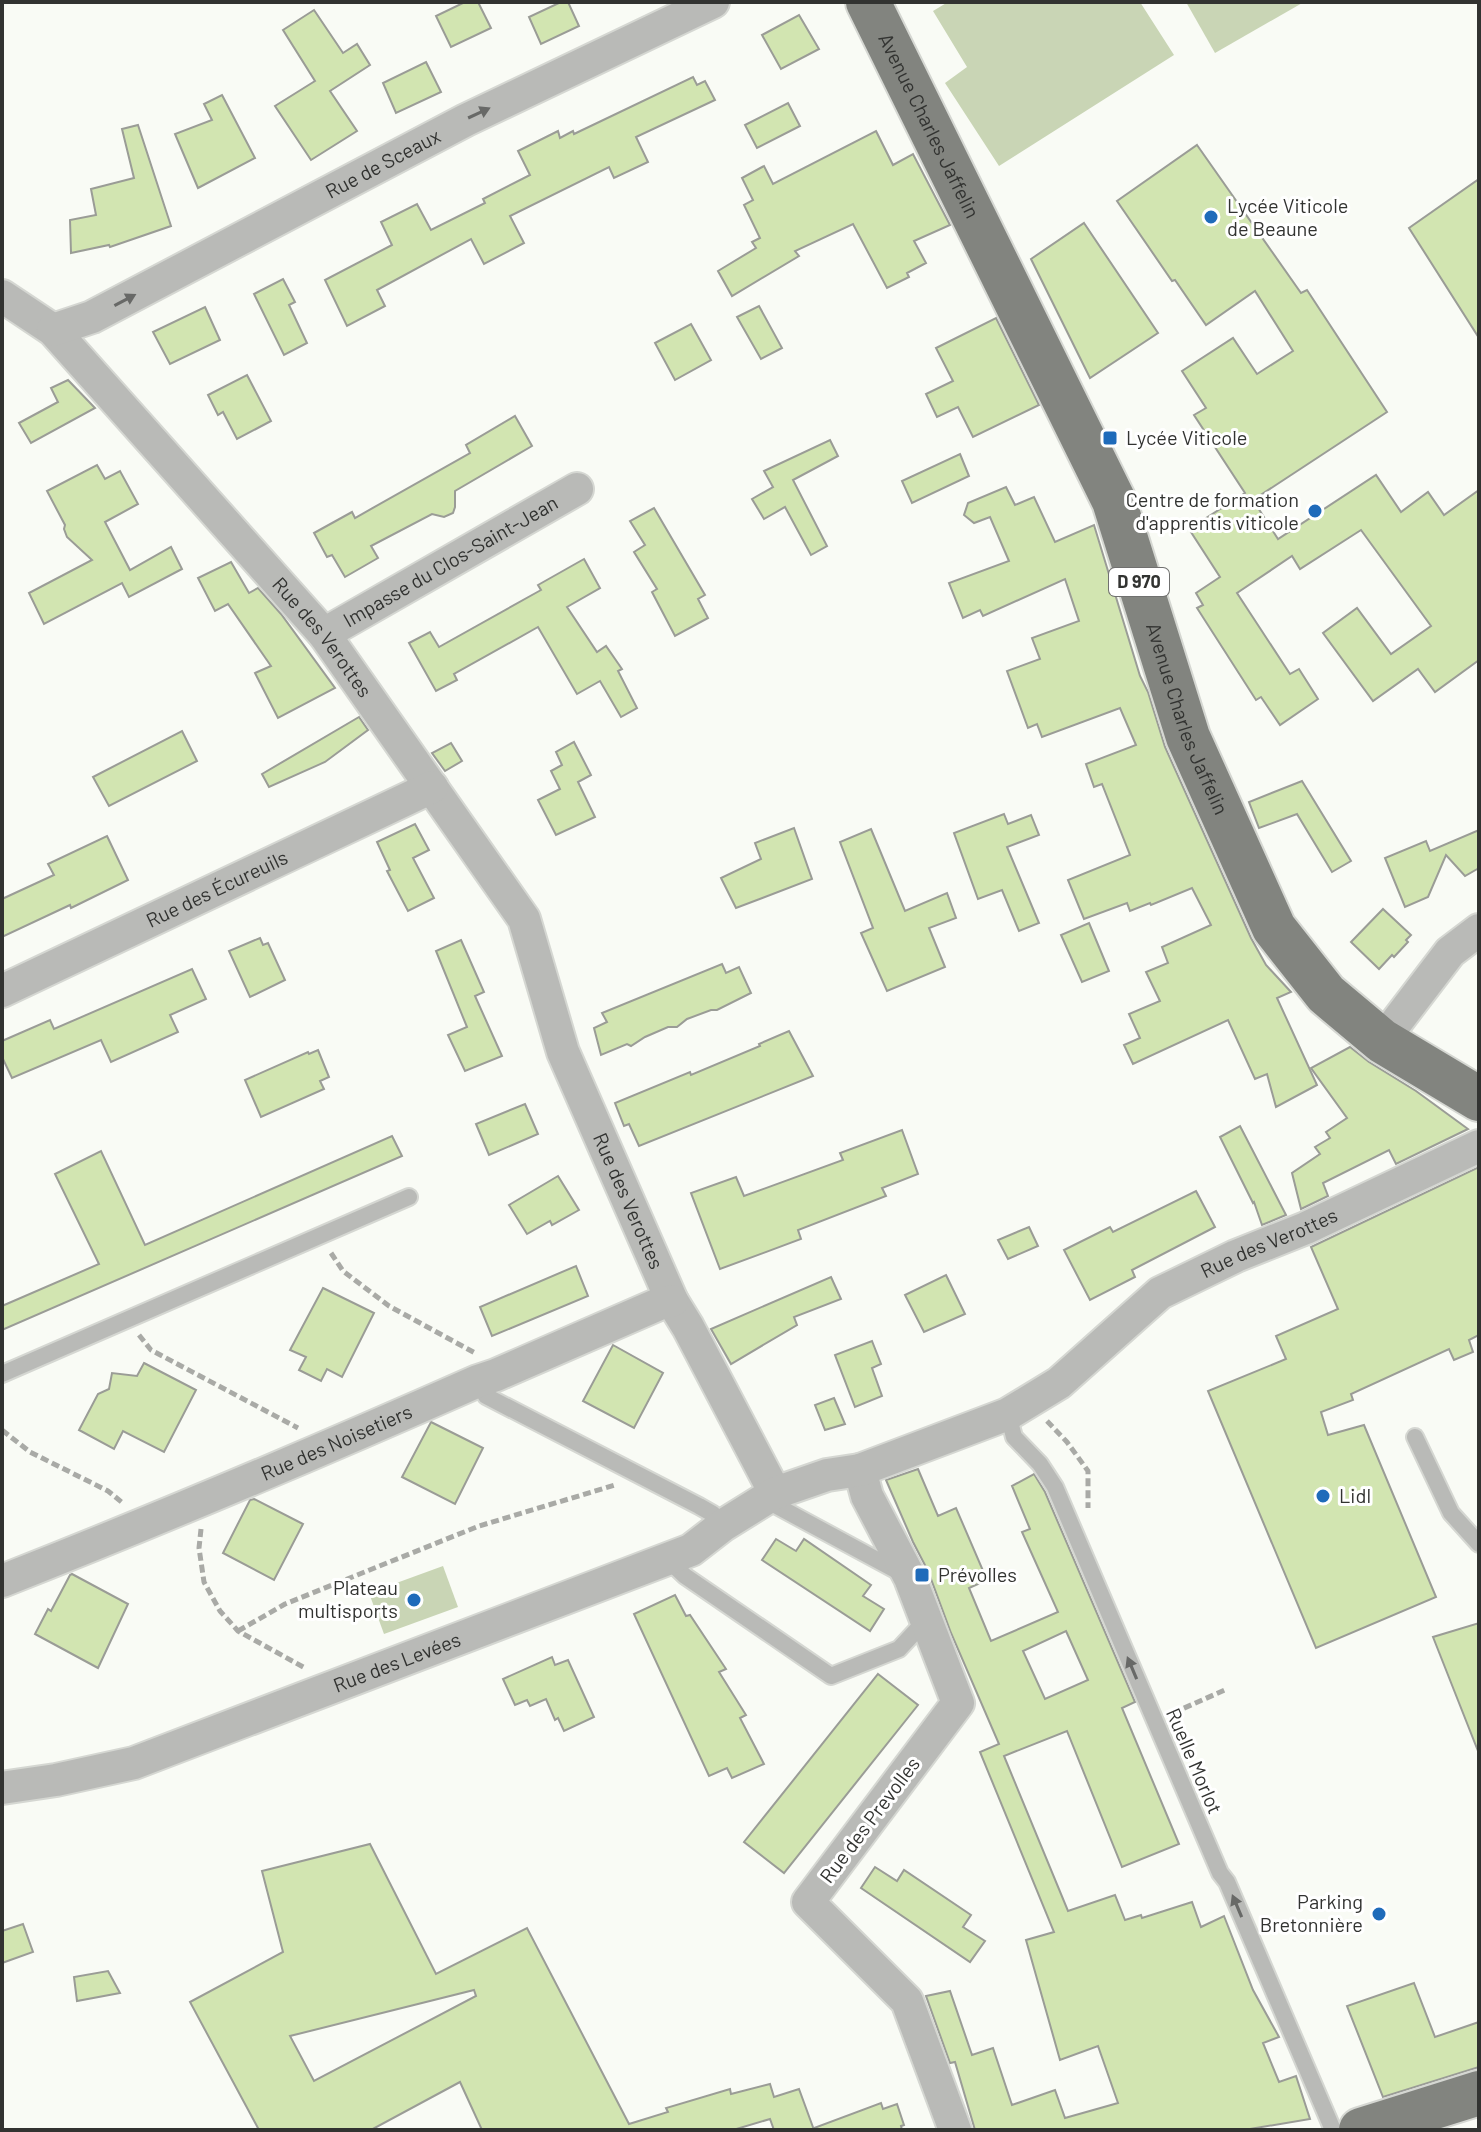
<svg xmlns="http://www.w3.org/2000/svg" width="1481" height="2132" font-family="Barlow,sans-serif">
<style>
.green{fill:#c9d5b5}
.building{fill:#d2e5b1;stroke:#9a9c96;stroke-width:2;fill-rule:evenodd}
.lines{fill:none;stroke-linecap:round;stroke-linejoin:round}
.service-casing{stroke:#d5d7d2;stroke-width:20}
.minor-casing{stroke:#d5d7d2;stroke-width:36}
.primary-casing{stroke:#d5d7d2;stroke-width:48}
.path{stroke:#a9aaa6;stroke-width:5;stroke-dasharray:8 4;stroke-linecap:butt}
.service{stroke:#b9bab7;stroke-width:16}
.minor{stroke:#b9bab7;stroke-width:32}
.primary{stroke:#82847f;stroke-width:44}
.oneway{fill:#686967}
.poi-dot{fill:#1f6bba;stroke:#fff;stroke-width:3}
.labels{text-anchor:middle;stroke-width:6;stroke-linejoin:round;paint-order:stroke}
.shield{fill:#fff;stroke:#70706f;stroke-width:2}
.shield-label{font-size:18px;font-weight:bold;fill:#323331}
.street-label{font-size:20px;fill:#323331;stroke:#fff}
.poi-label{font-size:20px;fill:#323331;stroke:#fff;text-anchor:start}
</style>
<rect width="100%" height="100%" fill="#f9fbf5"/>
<g class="green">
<polygon points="948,2 1140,2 1174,55 999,166 945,83 967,67 933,11"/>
<polygon points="1186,2 1304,2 1215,53"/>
<polygon points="443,1566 458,1607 384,1634 369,1593"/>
</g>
<g class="building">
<polygon points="465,2 478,2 491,28 451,47 436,16"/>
<polygon points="561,2 568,2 579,26 541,44 529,17"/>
<polygon points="314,10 343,53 357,44 370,65 330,91 357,131 311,160 275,106 315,81 283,30"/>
<polygon points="799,15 819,49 781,69 762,35"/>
<polygon points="426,62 441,92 396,113 383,83"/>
<polygon points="693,77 697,85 705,81 715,100 636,137 648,162 614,178 609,167 510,216 524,243 484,264 471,239 377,290 385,306 347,326 325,280 392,245 381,222 417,204 431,230 485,203 483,199 530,175 518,151 558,131 560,138 573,131 574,134"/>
<polygon points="222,95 255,158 198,188 175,134 212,120 204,104"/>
<polygon points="788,103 800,126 757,148 745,125"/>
<polygon points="138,125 171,226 110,247 109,245 71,253 70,220 96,215 91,189 134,178 122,129"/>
<polygon points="876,131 893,165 913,154 950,225 914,241 926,263 907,273 909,277 887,288 853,224 795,251 799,256 732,296 718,271 756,248 752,242 760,238 744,205 753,200 742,178 764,166 773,184"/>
<polygon points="1197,145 1301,293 1307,290 1387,412 1253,500 1278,539 1376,475 1401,512 1428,492 1444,515 1479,490 1479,660 1435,692 1418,669 1373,701 1323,633 1357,608 1391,654 1431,626 1361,530 1300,569 1292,556 1237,593 1290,674 1299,669 1318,699 1280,725 1261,697 1256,700 1197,608 1203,605 1196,593 1220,577 1189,529 1245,493 1194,415 1206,408 1182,371 1233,338 1257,374 1293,351 1255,291 1206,325 1175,280 1172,281 1117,201"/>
<polygon points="1479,179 1479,338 1409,228"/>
<polygon points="1084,223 1158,333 1090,378 1031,259"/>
<polygon points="283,279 295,302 289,305 307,343 284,355 254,294"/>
<polygon points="759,306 782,348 761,359 737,317"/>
<polygon points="205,307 220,340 170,364 153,332"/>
<polygon points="996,318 1039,405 973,437 958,407 937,417 926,394 953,381 936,348"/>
<polygon points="691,324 711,360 675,380 655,343"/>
<polygon points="247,375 271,421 237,439 223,412 218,415 208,395"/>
<polygon points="68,380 95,408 31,443 19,423 58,402 51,388"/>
<polygon points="515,416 532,446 455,491 455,507 453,513 444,517 432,514 371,546 378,558 345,577 332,555 327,557 314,533 352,512 355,518 470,453 466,445"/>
<polygon points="830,440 838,456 793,480 827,546 811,555 785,507 764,519 752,499 773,487 764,471"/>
<polygon points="960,454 969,476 912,503 902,481"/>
<polygon points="97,465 105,479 120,471 138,504 105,522 130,570 171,547 182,569 129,597 122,583 44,624 29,593 92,560 67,537 64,529 65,525 47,491"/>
<polygon points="1006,487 1015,505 1034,497 1055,542 1094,525 1140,676 1148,692 1165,747 1251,938 1266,965 1291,992 1277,998 1317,1085 1276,1107 1267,1074 1255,1079 1228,1020 1133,1064 1124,1045 1140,1038 1129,1014 1160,1001 1146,972 1168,963 1162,947 1211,925 1192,888 1151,905 1150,903 1130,911 1127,903 1084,919 1068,880 1130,855 1102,784 1094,787 1086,764 1136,745 1120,708 1042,737 1037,724 1028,728 1007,671 1040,659 1032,638 1079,621 1065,579 983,616 980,610 963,618 949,583 1009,561 990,517 974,523 964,515 968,503"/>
<polygon points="654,508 705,595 698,599 708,618 675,636 652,592 657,589 634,552 645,545 630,521"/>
<polygon points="584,559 600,588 567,607 597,652 606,646 622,669 618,671 637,708 621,717 600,681 577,694 538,627 454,674 457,680 436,691 409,643 430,632 439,647 541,590 538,585"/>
<polygon points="231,562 249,593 258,588 281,614 335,688 278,718 255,673 271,666 228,604 215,611 198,578"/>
<polygon points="359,717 368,730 325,762 269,787 262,774"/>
<polygon points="182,731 197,761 109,806 93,777"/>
<polygon points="574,742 591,775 578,782 595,817 556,835 538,800 560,789 551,771 562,765 556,752"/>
<polygon points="451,743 462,761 445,771 432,753"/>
<polygon points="1302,781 1351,861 1332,872 1297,814 1259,828 1249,802"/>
<polygon points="1004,814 1008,824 1031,815 1039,835 1007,847 1039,923 1019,931 1002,890 978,899 954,833"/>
<polygon points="415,824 429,850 413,858 434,898 408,911 387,871 390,870 377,842"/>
<polygon points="794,828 812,879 736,908 721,878 761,859 755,843"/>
<polygon points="871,829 905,911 947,893 956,918 929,928 945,967 887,991 861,933 873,928 840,842"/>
<polygon points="1479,830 1479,868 1465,876 1446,855 1428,897 1405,907 1385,858 1426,841 1430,851"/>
<polygon points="107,836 128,880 71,908 70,905 2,937 2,899 54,875 48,864"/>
<polygon points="1383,909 1411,935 1406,940 1408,942 1394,957 1392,955 1379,969 1351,942"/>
<polygon points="1089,923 1109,971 1082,982 1061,935"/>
<polygon points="260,938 263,945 268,943 285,980 250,997 229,951"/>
<polygon points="461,940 484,992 475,996 502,1056 465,1071 448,1035 467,1027 436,951"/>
<polygon points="722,964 726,973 739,967 751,993 717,1010 711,1010 687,1019 677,1027 668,1027 645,1037 631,1046 627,1044 601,1055 594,1028 607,1022 602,1013"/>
<polygon points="192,969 206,999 170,1015 178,1032 111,1062 101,1040 12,1078 2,1057 2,1041 50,1020 54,1029"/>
<polygon points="789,1031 813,1076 639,1146 629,1124 624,1126 615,1103 690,1072 691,1075 760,1046 759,1044"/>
<polygon points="1350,1047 1369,1062 1416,1091 1468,1129 1396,1164 1389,1150 1323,1183 1328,1196 1301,1209 1292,1173 1320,1154 1315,1147 1330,1138 1326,1132 1347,1118 1311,1068"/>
<polygon points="318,1050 329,1077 320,1081 324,1089 261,1117 245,1080 308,1052 309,1054"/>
<polygon points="525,1104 538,1134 489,1155 476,1124"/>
<polygon points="1240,1126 1286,1215 1262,1225 1254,1202 1253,1203 1220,1137"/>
<polygon points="902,1130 918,1174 882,1188 886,1196 798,1230 801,1239 720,1269 691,1193 736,1177 744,1196 843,1160 840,1153"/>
<polygon points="392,1136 402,1156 2,1330 2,1306 99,1264 55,1174 101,1151 145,1245"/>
<polygon points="1479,1167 1479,1335 1469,1340 1473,1352 1454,1360 1449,1349 1351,1394 1353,1400 1321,1412 1328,1435 1364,1425 1436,1597 1316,1648 1208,1391 1286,1359 1276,1336 1338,1309 1311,1247"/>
<polygon points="558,1176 579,1210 552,1225 550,1221 527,1234 509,1205"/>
<polygon points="1196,1191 1215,1227 1132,1270 1135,1277 1090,1300 1064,1250 1110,1227 1113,1232"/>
<polygon points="1029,1227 1038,1246 1008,1259 998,1240"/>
<polygon points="576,1266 588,1296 492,1336 480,1307"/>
<polygon points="946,1275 965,1314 924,1332 905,1295"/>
<polygon points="831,1277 841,1299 794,1317 797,1325 731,1364 711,1329"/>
<polygon points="323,1288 374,1313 342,1377 327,1369 321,1381 299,1370 306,1357 290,1350"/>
<polygon points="872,1341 881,1364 872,1368 882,1396 855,1407 835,1355"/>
<polygon points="613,1345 663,1373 634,1428 583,1401"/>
<polygon points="144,1363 196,1390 164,1452 123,1431 114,1449 79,1430 98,1394 109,1389 112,1373 137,1376"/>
<polygon points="834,1398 845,1424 825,1430 815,1405"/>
<polygon points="431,1422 483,1448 455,1504 402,1477"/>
<path d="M918,1469l20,47 18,-8 31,72 -18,8 22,53 67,-29 -36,-80 8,-3 -18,-43 22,-12 11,18 90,210 -13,6 57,136 -57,23 -55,-136 -63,25 64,155 47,-16 10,25 16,-5 1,3 50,-16 9,25 23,-11 29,74 26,47 -16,6 16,39 17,-6 14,43 -66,11h-269l-20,-68 -5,1 -24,-67 24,-5 22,64 21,-7 19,57 43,-15 10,28 53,-15 -20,-57 -38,14 -34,-120 28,-8 -74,-180 19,-8 -48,-111 -23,-62 -15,-29 -27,-62zM1066,1631l22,49 -43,19 -22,-48z"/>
<polygon points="254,1499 303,1524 274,1580 223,1553 250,1500"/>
<polygon points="776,1539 796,1551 804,1539 871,1585 863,1596 884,1609 870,1631 762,1560"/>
<polygon points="72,1574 128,1604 98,1668 35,1634 48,1609 51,1611 70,1575"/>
<polygon points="675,1595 686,1616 690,1615 726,1669 719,1672 746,1715 740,1718 764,1764 732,1778 727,1768 709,1776 634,1614"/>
<polygon points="1479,1623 1479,1750 1478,1751 1433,1637"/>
<polygon points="552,1657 555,1665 568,1660 594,1717 564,1731 558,1718 555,1720 546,1699 530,1706 527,1700 515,1705 503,1679"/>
<polygon points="878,1674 918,1705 784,1873 744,1842"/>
<path d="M370,1844l66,130 91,-46 102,196 39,-12 -2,-4 64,-19 1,5 39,-10 4,13 25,-8 15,41h-40l-4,-11 -37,11h-251l-22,-48 -89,48h-112l-69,-128 93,-50 -21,-81zM474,1990l2,6 -162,85 -24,-45z"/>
<polygon points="875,1867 897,1881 904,1870 971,1915 963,1927 985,1941 970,1962 861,1888"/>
<polygon points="23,1924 33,1952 2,1963 2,1931"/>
<polygon points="108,1971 120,1993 77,2001 74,1977"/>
<polygon points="1414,1983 1435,2037 1479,2022 1479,2067 1383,2097 1347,2006"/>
<polygon points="881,2103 883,2109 897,2104 904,2125 901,2126 902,2130 815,2130 814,2128"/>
</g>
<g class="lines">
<g class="service-casing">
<g id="service">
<polyline points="2,1374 409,1197"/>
<polyline points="478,1381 486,1396 699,1506 713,1514 722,1526"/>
<polyline points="1008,1414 1014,1437 1040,1464 1055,1487 1220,1873 1227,1882 1333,2130"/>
<polyline points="1415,1437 1451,1513 1479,1544"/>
<polyline points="764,1499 903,1574"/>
<polyline points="667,1559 685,1576 831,1676 899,1649 926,1620"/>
</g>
</g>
<g class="minor-casing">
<g id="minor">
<path id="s1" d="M2,296l51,34 271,304 200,285 39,133 109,249 16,26 87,166"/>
<path id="s2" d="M53,330l39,-13 374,-197 247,-118"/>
<path id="s3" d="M324,634l253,-145"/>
<path id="s4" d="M2,991l430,-204"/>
<polyline points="1382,1041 1450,952 1479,930"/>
<polyline points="860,1470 867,1496 910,1578 958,1703 808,1902 907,2001 955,2130"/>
<path id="s5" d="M2,1581c160,-63 318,-130 476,-200l18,-6 163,-71 13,-3"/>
<path id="s6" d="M2,1788l54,-8 78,-17 557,-213 31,-24 53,-33 52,-18 33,-5 148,-56 51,-31 101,-90 76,-37 70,-28 173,-82"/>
</g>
</g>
<g class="primary-casing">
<g id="primary">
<path id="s7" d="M868,2l246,499 74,236 86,191 52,66 56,47 97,58"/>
<polyline points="1361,2130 1479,2093"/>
</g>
</g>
<g class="path">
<polyline points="331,1253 343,1271 389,1306 475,1353"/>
<polyline points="139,1335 151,1350 298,1428"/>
<polyline points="1047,1421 1067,1442 1088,1471 1088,1508"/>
<polyline points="2,1430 30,1452 108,1491 124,1504"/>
<polyline points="201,1529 199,1548 204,1582 220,1611 238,1631 305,1668"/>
<polyline points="238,1631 285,1604 479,1526 615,1485"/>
<polyline points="1173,1713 1227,1689"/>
</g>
<use href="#service" class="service"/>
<use href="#minor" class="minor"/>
<use href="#primary" class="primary"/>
</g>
<defs><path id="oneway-solid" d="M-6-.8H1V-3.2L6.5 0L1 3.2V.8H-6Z" transform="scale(2)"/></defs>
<g class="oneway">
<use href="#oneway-solid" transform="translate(479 113) rotate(-25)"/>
<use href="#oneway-solid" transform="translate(125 300) rotate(-28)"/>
<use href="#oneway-solid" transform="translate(1132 1668) rotate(-113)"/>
<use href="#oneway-solid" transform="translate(1237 1906) rotate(-113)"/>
</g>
<g class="poi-dot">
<circle cx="1211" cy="217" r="8"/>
<rect x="1102" y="430" width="16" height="16" rx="4"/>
<circle cx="1315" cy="511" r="8"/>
<circle cx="1323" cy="1496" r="8"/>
<rect x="914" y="1567" width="16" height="16" rx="4"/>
<circle cx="414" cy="1600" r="8"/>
<circle cx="1379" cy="1914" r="8"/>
</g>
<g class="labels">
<rect class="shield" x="1109" y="568" width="60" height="28" rx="6"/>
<g class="shield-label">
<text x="1139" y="588">D 970</text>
</g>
<g class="street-label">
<text dy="7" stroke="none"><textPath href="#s7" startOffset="138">Avenue Charles Jaffelin</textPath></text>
<text dy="7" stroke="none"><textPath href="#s2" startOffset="370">Rue de Sceaux</textPath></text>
<text dy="7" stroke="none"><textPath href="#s3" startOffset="146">Impasse du Clos-Saint-Jean</textPath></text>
<text dy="7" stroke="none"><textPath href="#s1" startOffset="470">Rue des Verottes</textPath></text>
<text dy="7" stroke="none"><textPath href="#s7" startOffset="786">Avenue Charles Jaffelin</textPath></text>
<text dy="7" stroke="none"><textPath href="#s4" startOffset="238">Rue des Écureuils</textPath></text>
<text dy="7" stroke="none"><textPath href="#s1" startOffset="1118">Rue des Verottes</textPath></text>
<text dy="7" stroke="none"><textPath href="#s6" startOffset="1394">Rue des Verottes</textPath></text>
<text dy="7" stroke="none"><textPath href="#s5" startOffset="362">Rue des Noisetiers</textPath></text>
<text dy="7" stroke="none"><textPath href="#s6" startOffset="416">Rue des Levées</textPath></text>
<text transform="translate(1194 1761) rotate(67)" y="7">Ruelle Morlot</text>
<text transform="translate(870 1820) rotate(-53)" y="7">Rue des Prevolles</text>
</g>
<g class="poi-label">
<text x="1227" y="213">Lycée Viticole<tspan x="1227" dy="23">de Beaune</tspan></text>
<text x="1126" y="445">Lycée Viticole</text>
<text x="1299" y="507" text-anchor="end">Centre de formation<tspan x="1299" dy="23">d'apprentis viticole</tspan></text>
<text x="1339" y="1503">Lidl</text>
<text x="938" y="1582">Prévolles</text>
<text x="398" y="1595" text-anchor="end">Plateau<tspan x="398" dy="23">multisports</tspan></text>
<text x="1363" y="1909" text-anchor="end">Parking<tspan x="1363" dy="23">Bretonnière</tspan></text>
</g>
</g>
<rect width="1481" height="2132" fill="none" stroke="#323331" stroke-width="8"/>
</svg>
